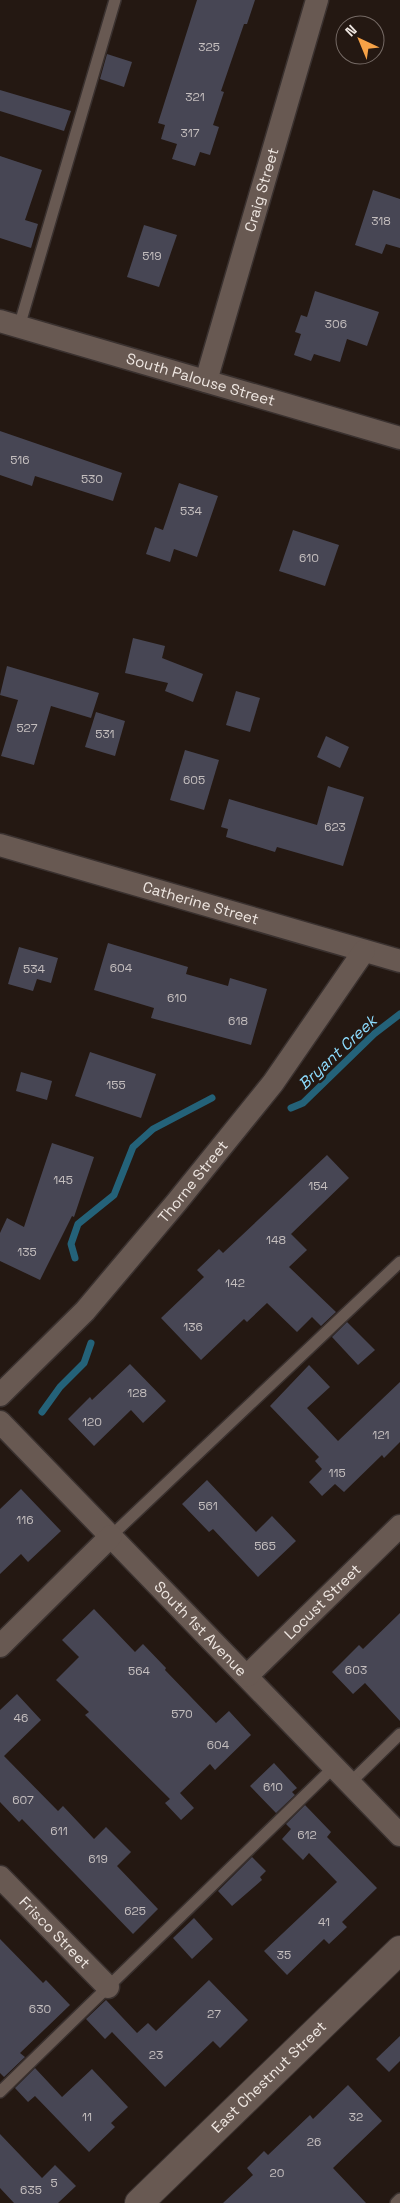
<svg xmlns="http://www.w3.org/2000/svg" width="400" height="2203" font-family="'Space Grotesk',sans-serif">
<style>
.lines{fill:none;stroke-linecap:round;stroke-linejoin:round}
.stream{stroke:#246279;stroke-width:7}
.building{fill:#474654}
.service-casing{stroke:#3a312f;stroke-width:14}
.minor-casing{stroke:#3a312f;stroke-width:25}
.secondary-casing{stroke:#3a312f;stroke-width:30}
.service{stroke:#685952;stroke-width:11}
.minor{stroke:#685952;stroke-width:22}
.secondary{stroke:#685952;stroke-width:28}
.labels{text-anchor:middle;stroke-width:5;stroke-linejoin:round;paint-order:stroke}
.number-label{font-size:12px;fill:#c4bebe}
.street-label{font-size:15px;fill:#eee6e1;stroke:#241812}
.water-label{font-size:16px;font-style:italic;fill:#8ddcfe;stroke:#241812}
</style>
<rect width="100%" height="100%" fill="#241812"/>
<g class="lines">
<g class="stream">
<polyline points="291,1108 303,1103 374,1034 400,1014"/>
<polyline points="75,1258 71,1244 78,1224 114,1195 133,1147 153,1129 212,1098"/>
<polyline points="42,1412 60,1387 84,1363 91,1343"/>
</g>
</g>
<g class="building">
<polygon points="197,0 255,0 247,24 244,24 221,91 224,92 213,125 219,127 210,155 200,152 195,166 172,159 177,144 161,139 165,125 158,123"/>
<polygon points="107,54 132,62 124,87 100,79"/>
<polygon points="0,90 71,111 64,131 0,111"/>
<polygon points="0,156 42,170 25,220 38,224 31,248 0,238"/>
<polygon points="373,190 400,199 400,248 386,244 382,254 355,245"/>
<polygon points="144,225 177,235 159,287 127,277"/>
<polygon points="315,291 379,312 367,346 347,339 340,362 314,354 311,361 294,355 301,334 295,332 301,315 307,317"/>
<polygon points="0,431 122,473 113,501 35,476 32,486 0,475"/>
<polygon points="179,483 218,496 197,557 174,549 170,562 146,554 155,527 163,530"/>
<polygon points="293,530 339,545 325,586 279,571"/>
<polygon points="133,638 165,646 162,658 203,674 193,702 165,691 168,683 125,673"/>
<polygon points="7,666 99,693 91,718 51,706 34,765 1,756 18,700 0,695"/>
<polygon points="236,691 260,698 250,732 226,725"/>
<polygon points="96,712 125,721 115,756 85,747"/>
<polygon points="326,736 349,747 340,768 317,757"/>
<polygon points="185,750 219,760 204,810 170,800"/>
<polygon points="328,786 364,797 343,866 277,847 275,852 226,837 228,829 221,827 229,799 317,825"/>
<polygon points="108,943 188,967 186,974 228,986 230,978 267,989 251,1045 151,1018 154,1008 94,990"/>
<polygon points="19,947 58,958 51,983 37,979 33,991 8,984"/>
<polygon points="90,1052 156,1074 141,1118 75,1096"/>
<polygon points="21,1072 52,1081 47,1100 16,1091"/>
<polygon points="52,1143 94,1157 74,1217 72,1216 40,1280 0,1261 0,1233 7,1218 24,1227"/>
<polygon points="327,1155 349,1178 291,1234 307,1250 289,1267 336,1312 321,1326 312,1317 297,1332 267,1303 247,1322 244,1319 201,1360 161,1318 204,1277 197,1270 219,1249 223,1253"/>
<polygon points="347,1322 375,1350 358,1365 332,1337"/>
<polygon points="130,1364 166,1401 143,1423 131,1410 94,1446 68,1419 90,1397 92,1400"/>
<polygon points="309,1365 330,1387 307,1408 338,1441 400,1382 400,1442 384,1458 382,1455 344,1492 335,1484 322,1496 309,1482 322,1469 315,1461 319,1457 270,1406"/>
<polygon points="207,1480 256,1532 272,1516 296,1541 258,1577 213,1529 209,1532 182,1504"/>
<polygon points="21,1489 61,1531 28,1562 21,1554 0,1574 0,1509"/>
<polygon points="94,1609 135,1652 143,1644 166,1668 165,1670 216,1723 229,1711 251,1735 215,1770 210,1764 180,1793 194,1808 181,1820 165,1803 170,1799 85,1715 89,1712 56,1680 79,1657 62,1640"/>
<polygon points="400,1613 400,1721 365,1683 353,1694 332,1672 359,1645 363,1649"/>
<polygon points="17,1694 41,1720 4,1756 58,1811 63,1806 94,1839 106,1827 131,1852 117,1866 158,1909 133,1934 22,1819 19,1822 0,1802 0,1710"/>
<polygon points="274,1763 297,1788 292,1792 295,1795 276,1813 250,1786"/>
<polygon points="305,1805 331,1832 327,1837 377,1888 342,1922 347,1927 329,1944 324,1939 287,1975 264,1951 337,1882 309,1853 303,1860 282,1839 291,1829 286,1824"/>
<polygon points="252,1857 266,1871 260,1877 262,1880 232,1906 218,1891"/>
<polygon points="194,1918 213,1939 192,1959 173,1938"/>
<polygon points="0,1939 43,1983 46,1980 70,2005 20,2053 25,2057 4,2077 0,2073"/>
<polygon points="209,1980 248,2020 220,2048 213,2041 165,2087 112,2032 105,2039 86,2019 106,2000 137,2033 148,2023 156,2031"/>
<polygon points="400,2036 400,2061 389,2072 376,2059"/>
<polygon points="35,2068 62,2097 92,2069 128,2107 111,2123 115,2127 89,2152 35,2096 28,2102 15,2088"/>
<polygon points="348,2085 382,2121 333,2168 366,2203 223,2203 253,2175 247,2168 264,2151 268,2155 310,2115 313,2119"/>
<polygon points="0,2134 42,2178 55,2165 76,2186 58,2203 14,2203 0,2188"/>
</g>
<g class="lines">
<g class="service-casing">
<g id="service">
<polyline points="19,327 115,0"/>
<polyline points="111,1536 400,1262"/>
<polyline points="350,1783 400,1734"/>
<polyline points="0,2092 334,1767"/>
<polyline points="396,2203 400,2199"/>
</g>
</g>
<g class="minor-casing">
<g id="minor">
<path id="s1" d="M0,321l400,117"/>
<path id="s2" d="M206,381l111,-381"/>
<path id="s3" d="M0,845l400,116"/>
<path id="s4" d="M0,1395l85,-84 91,-108 97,-120 91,-132"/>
<path id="s5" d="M0,1422l400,413"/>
<polyline points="0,1646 111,1536"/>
<path id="s6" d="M247,1676l153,-150"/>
<path id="s7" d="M0,1877l108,110"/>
</g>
</g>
<g class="secondary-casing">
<g id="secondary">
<path id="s8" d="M139,2203l261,-253"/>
</g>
</g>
<use href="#service" class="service"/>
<use href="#minor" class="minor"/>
<use href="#secondary" class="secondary"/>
</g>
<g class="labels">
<g class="number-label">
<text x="209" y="51">325</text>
<text x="195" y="101">321</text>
<text x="190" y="137">317</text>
<text x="381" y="225">318</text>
<text x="152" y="260">519</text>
<text x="336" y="328">306</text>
<text x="20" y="464">516</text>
<text x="92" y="483">530</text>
<text x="191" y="515">534</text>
<text x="309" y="562">610</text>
<text x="27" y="732">527</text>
<text x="105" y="738">531</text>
<text x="194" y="784">605</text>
<text x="335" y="831">623</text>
<text x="121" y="972">604</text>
<text x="34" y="973">534</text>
<text x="177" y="1002">610</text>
<text x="238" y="1025">618</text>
<text x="116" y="1089">155</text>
<text x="63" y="1184">145</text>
<text x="318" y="1190">154</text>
<text x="276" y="1244">148</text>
<text x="27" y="1256">135</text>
<text x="235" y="1287">142</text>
<text x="193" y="1331">136</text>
<text x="137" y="1397">128</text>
<text x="92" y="1426">120</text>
<text x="381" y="1439">121</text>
<text x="337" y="1477">115</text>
<text x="208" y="1510">561</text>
<text x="25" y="1524">116</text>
<text x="265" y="1550">565</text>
<text x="356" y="1674">603</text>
<text x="139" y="1675">564</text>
<text x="182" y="1718">570</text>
<text x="21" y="1722">46</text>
<text x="218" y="1749">604</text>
<text x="273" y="1791">610</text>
<text x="23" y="1804">607</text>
<text x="59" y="1835">611</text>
<text x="307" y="1839">612</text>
<text x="98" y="1863">619</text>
<text x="135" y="1915">625</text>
<text x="324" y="1926">41</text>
<text x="284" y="1959">35</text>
<text x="40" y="2013">630</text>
<text x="214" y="2018">27</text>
<text x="156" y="2059">23</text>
<text x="87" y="2121">11</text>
<text x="356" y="2121">32</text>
<text x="314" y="2146">26</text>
<text x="277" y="2177">20</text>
<text x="54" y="2187">5</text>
<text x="31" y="2194">635</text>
</g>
<g class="street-label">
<text dy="5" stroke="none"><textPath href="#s2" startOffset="199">Craig Street</textPath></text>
<text dy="5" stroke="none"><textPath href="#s1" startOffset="209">South Palouse Street</textPath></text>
<text dy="5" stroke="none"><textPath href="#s3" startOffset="209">Catherine Street</textPath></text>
<text dy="5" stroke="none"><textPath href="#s4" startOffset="288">Thorne Street</textPath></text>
<text dy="5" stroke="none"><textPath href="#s6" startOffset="106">Locust Street</textPath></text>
<text dy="5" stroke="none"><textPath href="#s5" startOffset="288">South 1st Avenue</textPath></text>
<text dy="5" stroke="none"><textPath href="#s7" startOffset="78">Frisco Street</textPath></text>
<text dy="5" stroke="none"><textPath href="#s8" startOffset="181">East Chestnut Street</textPath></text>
</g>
<g class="water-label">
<text transform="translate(337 1052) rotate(-43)" y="6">Bryant Creek</text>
</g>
</g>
<g transform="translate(360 40) rotate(316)"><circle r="24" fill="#241812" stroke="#756a65"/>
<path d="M0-4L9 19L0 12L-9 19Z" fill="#f6a247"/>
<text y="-8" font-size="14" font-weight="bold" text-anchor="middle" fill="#eee6e1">N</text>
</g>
</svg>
